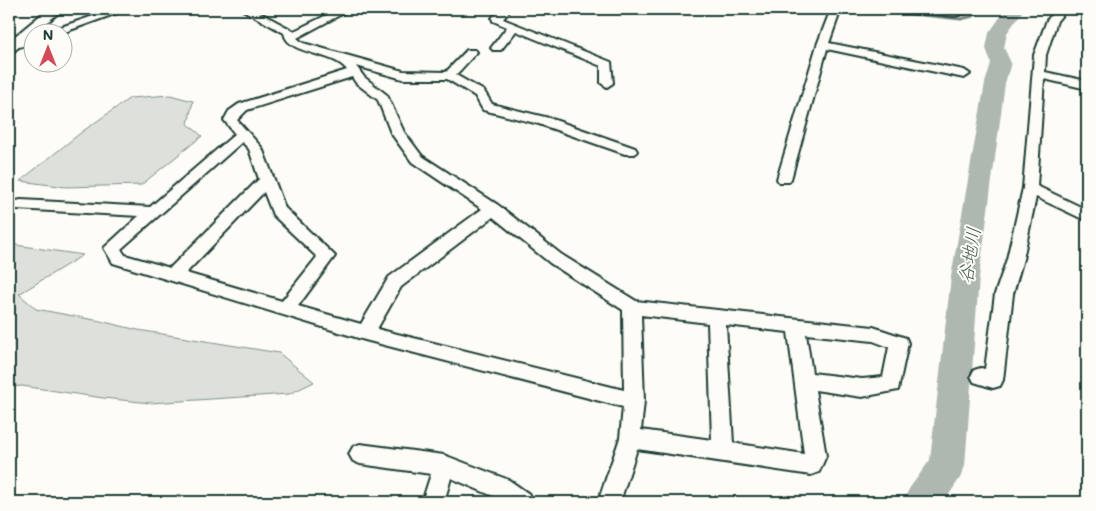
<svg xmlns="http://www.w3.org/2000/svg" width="1096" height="511" font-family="Mali,'Klee One',sans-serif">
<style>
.green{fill:#dde0db;stroke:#7e8e88}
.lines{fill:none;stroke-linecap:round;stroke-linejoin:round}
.stream{stroke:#75877f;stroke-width:3}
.river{fill:#aeb8b1;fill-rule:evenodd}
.minor-casing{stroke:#1f3d34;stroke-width:4}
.major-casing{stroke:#1f3d34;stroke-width:4}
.minor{fill:#fdfcf7;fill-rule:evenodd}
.major{fill:#fdfcf7;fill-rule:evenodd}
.labels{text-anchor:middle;stroke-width:4;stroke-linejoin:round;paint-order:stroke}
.water-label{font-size:19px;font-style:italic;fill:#435c53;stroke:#fdfcf7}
</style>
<rect width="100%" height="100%" fill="#fdfcf7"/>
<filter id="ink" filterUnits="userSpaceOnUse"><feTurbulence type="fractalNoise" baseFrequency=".02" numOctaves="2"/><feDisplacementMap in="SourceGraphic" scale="10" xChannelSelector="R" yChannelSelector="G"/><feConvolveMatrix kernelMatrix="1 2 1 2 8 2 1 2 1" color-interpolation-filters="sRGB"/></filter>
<g filter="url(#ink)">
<g class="green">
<polygon points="170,95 193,101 188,124 202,136 141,185 66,187 20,181 83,131 130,98"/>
<polygon points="9,244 83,255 19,294 36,309 100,321 138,330 279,353 314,382 289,394 150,403 103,398 22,386 9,387"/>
</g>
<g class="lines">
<polyline class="stream" points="864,9 961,19 973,16 982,9"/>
<polygon class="river" points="1006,9 1024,9 1007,33 1004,48 1011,63 1005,83 979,277 965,466 960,478 944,502 903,502 909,489 930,460 951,277 985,83 991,63 986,48 989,33"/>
<g class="minor-casing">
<g id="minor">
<polygon points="114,9 128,9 62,33 51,32 52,30"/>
<path d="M241,9h12l41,22 45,-22h12l-54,29 6,5 100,28 43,1 21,-22h8l2,2 -2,2 -19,21 28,16 8,13 57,14 86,30 2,3 -2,3h-10l-86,-30 -56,-14 -8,-14 -28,-17h-44l-47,-13 8,11 23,18 17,37 18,24 76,49 64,50 74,46 237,26 33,11 2,5 -10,47 -36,7 -47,-7 11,66 -7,16 -8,3 -174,-26 -17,53h-22l22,-64 3,-31 -258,-67 -252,-77 -9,-15 35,-32 -123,-7 -2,-4 2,-4 5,-1 129,7 85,-73 -11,-14 5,-9 10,-7 108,-34c-13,-19 -59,-14 -63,-37zM352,77l4,6 22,17 13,33 21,29 70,47 -93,68 -28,47 -63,-18 37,-50 -50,-48 -23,-60 -25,-28 10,-10zM242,142l7,7 10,30 -89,89 -45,-13 -4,-6zM264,192l9,23 44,42 -35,44 -96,-28zM493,217l57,46 73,47 1,80 -247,-61 24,-42zM641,315l67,8 4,117 -71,-10 3,-29zM726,325l62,7 16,122 -71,-11zM806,334l67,7 16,6 -6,30 -21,2 -50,-6z"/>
<polygon points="500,9 511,9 503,19 611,62 613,83 607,87 601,83 601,66 516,31 501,50 493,50 491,48 507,27 493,21 492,18"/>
<polygon points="831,9 841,9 829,43 964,70 970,74 964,78 827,49 791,179 789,182 779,182 777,179 817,45"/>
<polygon points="913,9 976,9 975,11 954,16 918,12"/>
<polygon points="1057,9 1067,9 1057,21 1046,55 1045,72 1087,81 1087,89 1044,79 1037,186 1087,210 1087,221 1036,197 1023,259 1013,294 1003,380 1000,386 993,388 974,382 971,376 974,370 981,368 985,369 995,294 1007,259 1023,188 1034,55 1047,20"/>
<polygon points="32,38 32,44 9,49 9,43"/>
<polygon points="360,444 444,455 509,480 529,494 532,502 502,502 493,496 451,478 444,502 422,502 431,474 360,464 353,461 349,454 353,447"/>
</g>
</g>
<g class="major-casing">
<polygon id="major" points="48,9 63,9 36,32 32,32 32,36 14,51 9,52 9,41"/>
</g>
<use href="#minor" class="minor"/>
<use href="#major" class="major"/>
</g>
</g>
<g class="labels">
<g class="water-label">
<text transform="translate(969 255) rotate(-81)" y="7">谷地川</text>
</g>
</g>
<rect width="1096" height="511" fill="none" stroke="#fdfcf7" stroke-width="30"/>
<rect x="15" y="15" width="1066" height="481" fill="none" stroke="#1f3d34" stroke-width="2" filter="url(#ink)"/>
<g transform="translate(48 48)"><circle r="24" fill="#fdfcf7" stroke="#a4b0a9"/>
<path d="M0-4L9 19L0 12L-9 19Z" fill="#d1495b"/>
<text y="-8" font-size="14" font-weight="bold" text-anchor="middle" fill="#1f3d34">N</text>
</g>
</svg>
